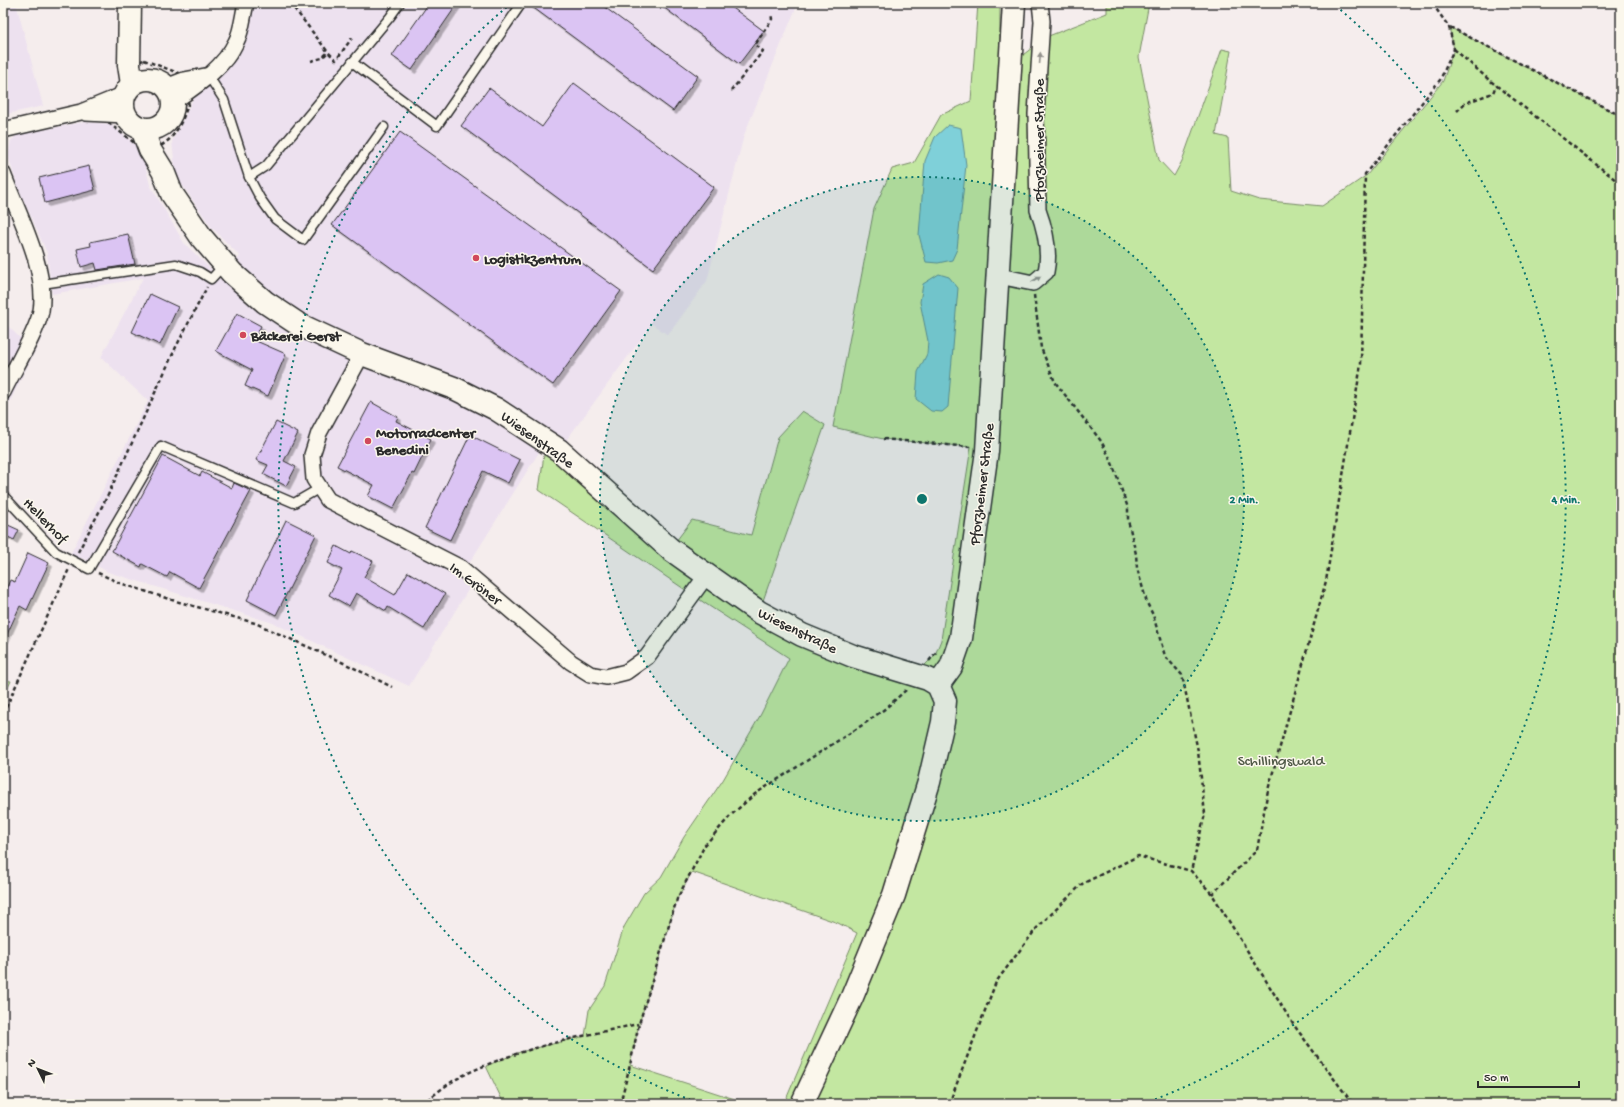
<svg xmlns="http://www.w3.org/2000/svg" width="1624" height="1107" font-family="'Gochi Hand',sans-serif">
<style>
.built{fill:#ede1ef}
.green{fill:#c3e7a1;stroke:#778966}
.water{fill:#7fd0d9;stroke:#5d8e93}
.building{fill:#dbc4f3;stroke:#2b2b2b;filter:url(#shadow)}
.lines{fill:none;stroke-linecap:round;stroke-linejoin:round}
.lane-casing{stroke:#2b2b2b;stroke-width:11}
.street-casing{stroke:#2b2b2b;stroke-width:18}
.secondary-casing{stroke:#2b2b2b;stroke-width:25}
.path{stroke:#2b2b2b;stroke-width:2.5;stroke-dasharray:4 3;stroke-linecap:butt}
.lane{stroke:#fbf7ec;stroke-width:8}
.street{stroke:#fbf7ec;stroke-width:15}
.secondary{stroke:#fbf7ec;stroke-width:22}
.oneway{fill:#93918c}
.ring{fill:none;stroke:#0f766e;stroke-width:2;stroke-dasharray:2 4}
.poi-dot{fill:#d1495b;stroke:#fbf7ec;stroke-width:1.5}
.labels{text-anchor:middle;stroke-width:3;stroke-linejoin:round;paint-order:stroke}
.street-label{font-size:15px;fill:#2b2b2b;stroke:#fbf7ec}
.poi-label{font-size:15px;font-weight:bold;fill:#2b2b2b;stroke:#fbf7ec;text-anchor:start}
.park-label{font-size:15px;fill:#515a48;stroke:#fbf7ec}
.centre{fill:#0f766e;stroke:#fbf7ec;stroke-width:2}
.ring-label{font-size:12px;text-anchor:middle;font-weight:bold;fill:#0f766e;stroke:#fbf7ec;stroke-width:3;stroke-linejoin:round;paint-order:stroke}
</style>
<defs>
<filter id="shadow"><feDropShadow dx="3.5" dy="3.5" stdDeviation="0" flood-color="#0004"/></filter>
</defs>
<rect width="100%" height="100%" fill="#f5eded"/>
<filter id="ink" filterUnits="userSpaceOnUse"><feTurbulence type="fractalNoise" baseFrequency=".025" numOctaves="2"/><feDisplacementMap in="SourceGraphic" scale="8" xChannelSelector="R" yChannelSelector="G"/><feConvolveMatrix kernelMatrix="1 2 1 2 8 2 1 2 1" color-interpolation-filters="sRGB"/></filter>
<g filter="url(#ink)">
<g class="built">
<polygon points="3,3 16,3 43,106 3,115"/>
<polygon points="252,3 798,3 744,135 707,281 668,335 652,324 559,450 546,441 465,570 476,577 409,686 273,623 108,572 84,559 70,555 148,401 101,357 143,278 52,294 47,253 17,185 8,155 11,141 17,135 84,122 110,124 141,149 150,185 184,243 222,280 240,256 212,228 176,176 172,142 195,95"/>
<polygon points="3,321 19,337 42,337 3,415"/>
</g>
<g class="green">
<polygon points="978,3 1000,3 999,269 1019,58 1046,37 1107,13 1107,3 1149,3 1139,57 1159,160 1174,176 1182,161 1222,49 1231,51 1216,135 1228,138 1231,191 1259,200 1322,206 1367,175 1443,81 1454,49 1449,27 1621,116 1621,1104 784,1104 857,933 838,923 692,872 677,899 639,1024 630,1065 750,1104 504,1104 486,1066 520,1052 585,1036 589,1010 605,986 624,927 644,893 661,877 684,837 723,780 761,714 789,658 706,604 539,490 546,441 670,549 692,520 751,535 778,437 802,411 825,425 759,612 915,675 935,655 941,640 971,447 883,439 833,427 874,209 892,169 914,163 941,115 971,101"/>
<polygon points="3,680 11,681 3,698"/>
</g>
<g class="water">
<polygon points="948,125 961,128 966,165 957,249 952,260 938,263 926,262 919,235 925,161 935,137"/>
<polygon points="939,274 949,277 958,288 948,407 942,412 931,411 916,399 918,372 927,354 928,341 920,302 923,284"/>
</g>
<g class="building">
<polygon points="429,3 458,3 412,70 392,56"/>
<polygon points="527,3 599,3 698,76 673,111"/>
<polygon points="658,3 726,3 764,31 739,64"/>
<polygon points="574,83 714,187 653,269 461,126 489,88 542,127"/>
<polygon points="400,132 621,291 553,385 332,225"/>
<polygon points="89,166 95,190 45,203 39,178"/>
<polygon points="128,234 135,264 97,270 95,263 81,267 77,249 91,246 90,242"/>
<polygon points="150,294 178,307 160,345 132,332"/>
<polygon points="237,313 261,326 254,340 286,354 268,396 245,386 252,370 216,351"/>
<polygon points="371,402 398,417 396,421 431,439 414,474 412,473 393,509 368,496 374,485 337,466"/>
<polygon points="276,422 298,433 284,461 296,467 286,486 263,474 268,465 256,460"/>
<polygon points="470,435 520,460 508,483 483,471 450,540 425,528"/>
<polygon points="163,456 200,476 202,472 232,488 234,483 251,491 199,588 170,572 167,577 142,564 141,567 112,551"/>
<polygon points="286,520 316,535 276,615 247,600"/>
<polygon points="8,525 19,530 14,540 4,535"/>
<polygon points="336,546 351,554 352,551 373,561 364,577 395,595 408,572 445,594 424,629 388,607 386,611 356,593 349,606 329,595 342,570 328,563"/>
<polygon points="28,553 49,563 27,610 20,606 3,643 3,596 10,580 15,582"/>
</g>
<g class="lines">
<g class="lane-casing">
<g id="lane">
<polyline points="352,62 437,126 522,3"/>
<polyline points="208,75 224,100 249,177 260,198 275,219 303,240 384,127"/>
<polyline points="249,177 266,166 390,17 400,3"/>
<polyline points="42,284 176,264 200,272 211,279 224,265"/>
<polyline points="3,495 56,552 89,569 161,446 294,503 320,488"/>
</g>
</g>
<g class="street-casing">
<g id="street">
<polyline points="166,87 184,80 205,76"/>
<path d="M173,102c23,-16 51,-34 63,-60 6,-11 7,-27 10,-39"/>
<polyline points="86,113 125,115"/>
<polyline points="3,130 81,112 125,94"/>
<path d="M3,174c15,40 45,95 38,137 -4,21 -28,60 -38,81"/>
<path d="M999,276l34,7 13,-11c4,-19 -1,-43 -8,-62l-2,-96 6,-93 -2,-18"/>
<polyline points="362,354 319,433 312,455 314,479 328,500 461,568 571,662 590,674 606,677 626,672 647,657 706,576"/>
</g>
</g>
<g class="secondary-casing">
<g id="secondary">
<polyline points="130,3 129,65 132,84"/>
<circle cx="148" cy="104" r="25"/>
<polyline points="142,129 150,150 163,171 172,194 202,238 232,273 265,302 298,324 362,354 454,388 496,409 559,450 670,549 759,612 802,635 853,656 928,679 938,685 945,701 943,722 929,782 894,895 852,997 802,1104"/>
<polyline points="938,685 951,667 961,638 987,451 1014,3"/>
</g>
</g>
<g class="path">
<polyline points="290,3 328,52"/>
<polyline points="1450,27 1621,116"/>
<polyline points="1454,49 1488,79 1621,184"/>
<path d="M144,60l37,14 10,22c-9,26 -16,50 -46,55l-39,-30 -5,-24c14,-5 25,-14 21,-30z"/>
<polyline points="311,61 322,58 328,52 336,60 352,38"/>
<polyline points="731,91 763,51 755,45 772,19 771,14"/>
<polyline points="1457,111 1465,103 1493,93 1496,85"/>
<polyline points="1034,295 1041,348 1055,382 1101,441 1111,460 1128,508 1128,520 1136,554 1137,568 1147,603 1153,615 1165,656 1182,675 1198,751 1205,814 1191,871"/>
<polyline points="883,439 970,447"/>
<polyline points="78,552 108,495 176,347 207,287"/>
<polyline points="98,573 120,583 172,600 255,623 346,664 392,687"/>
<polyline points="929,661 937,651"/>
<polyline points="3,714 69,569"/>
<polyline points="1212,894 1257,850 1268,790 1326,581 1361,364 1365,174 1440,80 1454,49 1449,27 1432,3"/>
<path d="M422,1104c12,-9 26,-21 40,-28 56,-28 116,-39 176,-52"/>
<polyline points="620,1104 630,1065 639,1024 677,899 705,845 731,815 755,794 864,724 886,708 906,690"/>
<polyline points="949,1104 996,982 1036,929 1082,884 1138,856 1191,871 1212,894 1293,1024 1353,1104"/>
</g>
<use href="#lane" class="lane"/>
<use href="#street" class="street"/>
<use href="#secondary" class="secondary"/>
</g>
<defs><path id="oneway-solid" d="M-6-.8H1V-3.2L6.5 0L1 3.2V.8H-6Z"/></defs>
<g class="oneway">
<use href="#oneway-solid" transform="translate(1040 58) rotate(-86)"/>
<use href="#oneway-solid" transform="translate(1036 279) rotate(-31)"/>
</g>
</g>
<circle cx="922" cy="499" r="322" fill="#0f766e" fill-opacity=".12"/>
<g class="ring">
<circle cx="922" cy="499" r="322"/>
<path d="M696 1102A644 644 0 0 1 508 6M1336 6A644 644 0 0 1 1148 1102"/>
</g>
<g class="poi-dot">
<circle cx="476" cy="258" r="4"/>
<circle cx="243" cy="335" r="4"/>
<circle cx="368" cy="441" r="4"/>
</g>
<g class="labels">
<g class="street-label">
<text transform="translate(1038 140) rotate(-90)" y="5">Pforzheimer Straße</text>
<text transform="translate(538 439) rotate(36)" y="5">Wiesenstraße</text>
<text transform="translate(981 484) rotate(-83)" y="5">Pforzheimer Straße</text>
<text transform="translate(46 520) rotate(46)" y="5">Hellerhof</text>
<text transform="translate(476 583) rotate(37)" y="5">Im Gröner</text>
<text transform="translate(798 630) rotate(26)" y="5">Wiesenstraße</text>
</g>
<g class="poi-label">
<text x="484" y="263">Logistikzentrum</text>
<text x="251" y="340">Bäckerei Gerst</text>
<text x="376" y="437">Motorradcenter<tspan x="376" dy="17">Benedini</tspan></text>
</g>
<g class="park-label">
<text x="1281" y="765">Schillingswald</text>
</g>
</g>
<circle cx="922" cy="499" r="6" class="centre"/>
<g class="ring-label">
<text x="1244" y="503">2 Min.</text>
<text x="1566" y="503">4 Min.</text>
</g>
<rect width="1624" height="1107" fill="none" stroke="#fbf7ec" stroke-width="16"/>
<rect x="8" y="8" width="1608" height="1091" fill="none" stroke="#2b2b2b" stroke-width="1.5" filter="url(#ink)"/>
<g transform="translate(38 1069) rotate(313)" stroke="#fbf7ec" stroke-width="3" paint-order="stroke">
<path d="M0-3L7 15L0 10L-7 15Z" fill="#2b2b2b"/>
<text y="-6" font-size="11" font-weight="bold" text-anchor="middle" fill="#2b2b2b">N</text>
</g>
<path d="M1478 1081v6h101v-6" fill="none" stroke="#2b2b2b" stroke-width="2"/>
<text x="1484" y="1081" font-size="12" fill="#2b2b2b" stroke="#fbf7ec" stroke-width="3" paint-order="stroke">50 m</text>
</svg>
